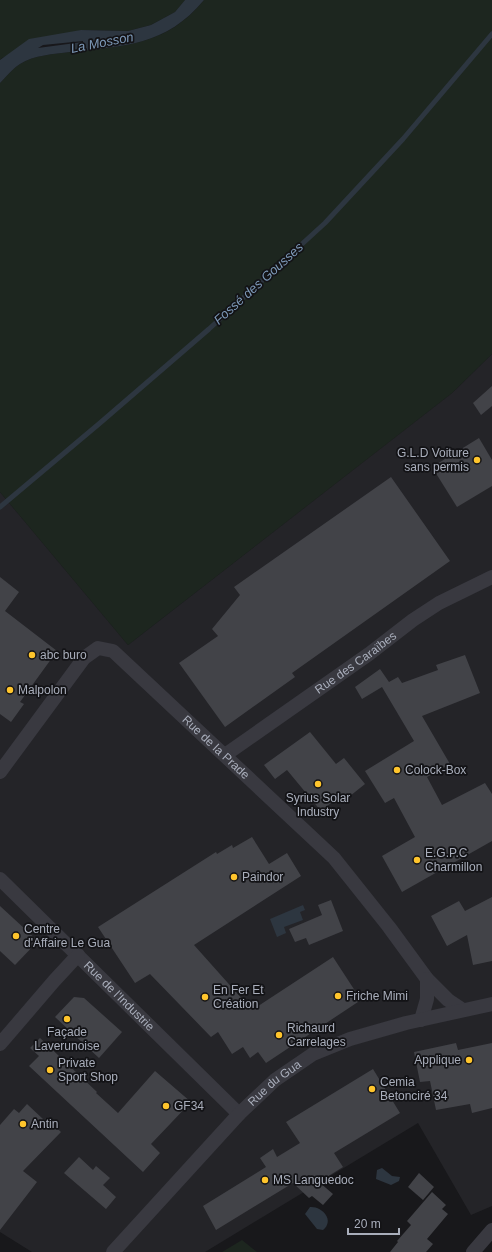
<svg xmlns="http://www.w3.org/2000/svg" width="492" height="1252" font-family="Arial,sans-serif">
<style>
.built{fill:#242428}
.green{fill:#1d261f}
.water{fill:#2d3640;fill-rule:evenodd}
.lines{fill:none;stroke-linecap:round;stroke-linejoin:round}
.stream{stroke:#2d3640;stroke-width:5}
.building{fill:#424348}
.minor{stroke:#393940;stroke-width:14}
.poi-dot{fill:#ffc52c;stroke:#131316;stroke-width:1.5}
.labels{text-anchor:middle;stroke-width:3.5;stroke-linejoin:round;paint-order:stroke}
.poi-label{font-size:12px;fill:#a9aebb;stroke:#131316;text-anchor:start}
.street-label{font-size:12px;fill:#a9aebb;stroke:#131316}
.water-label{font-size:13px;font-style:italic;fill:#7e9ab9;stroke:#131316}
</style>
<rect width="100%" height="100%" fill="#18181b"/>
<polygon class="built" points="492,354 492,1206 471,1215 418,1123 205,1252 32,1252 0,1232 0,492 128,645 452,393"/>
<g class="green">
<polygon points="0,0 185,0 175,12 151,25 128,31 81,30 2,58 0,60"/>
<path d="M204,0h288v354l-40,39 -324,252 -128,-153v-409c6,-6 12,-14 20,-19 14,-9 34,-10 50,-12 53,-6 97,-6 134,-52z"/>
<polygon points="242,1240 257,1252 222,1252"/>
</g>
<g class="water">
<path d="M185,0h19c-38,46 -80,46 -134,52 -16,2 -36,3 -50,12 -8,5 -14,13 -20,19v-23l29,-21 52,-9 47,1 23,-6 24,-13zM83,41v1l-45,6 5,-3z"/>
<polygon points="303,905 305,910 300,912 303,920 284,927 286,933 277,937 270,919"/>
<polygon points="382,1168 392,1176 400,1177 399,1181 391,1185 376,1179 377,1170"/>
<path d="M310,1207c12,-1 25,13 13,23l-6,-1 -12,-15z"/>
</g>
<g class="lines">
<polyline class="stream" points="0,507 100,423 209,329 325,223 403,139 492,34"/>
</g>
<g class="building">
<polygon points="492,386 492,406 481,415 473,403"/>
<polygon points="479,438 492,460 492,486 457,507 432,467"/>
<polygon points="391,477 450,561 292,673 295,677 225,727 179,663 218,636 212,629 240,595 234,587"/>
<polygon points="0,577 19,592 5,611 57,651 20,702 24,704 11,722 0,714"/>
<polygon points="465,655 480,693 422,716 450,764 427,777 442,805 485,783 492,794 492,841 402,892 382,856 415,837 394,798 385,803 365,771 414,741 382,687 362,699 355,687 380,669 389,682 398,677 402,683 438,670 436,665"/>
<polygon points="310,732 336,764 344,758 365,784 345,800 341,795 321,811 287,770 275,779 264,765"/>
<polygon points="252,837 269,864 287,853 301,876 194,945 252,1010 333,957 361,1000 266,1063 258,1052 250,1058 243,1047 232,1054 218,1032 211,1037 150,974 135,983 98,927 216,852 217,854 232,845 233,848"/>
<polygon points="492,897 492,961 473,965 467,935 447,946 431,916 459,901 465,911"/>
<polygon points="331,900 343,931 309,945 306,938 295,942 289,929 322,915 318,905"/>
<polygon points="0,906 38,941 15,965 0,951"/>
<polygon points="74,997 84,998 122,1032 99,1058 55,1017"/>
<polygon points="40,1038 97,1092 96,1093 118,1113 155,1071 191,1102 151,1144 160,1153 143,1172 29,1066 39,1056 30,1048"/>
<polygon points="456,1043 458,1050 492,1043 492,1108 472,1113 470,1104 436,1110 430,1081 420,1082 414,1052"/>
<polygon points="373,1069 400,1113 334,1153 343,1167 319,1182 333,1194 323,1205 312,1196 309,1198 293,1183 216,1230 203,1206 266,1167 260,1158 273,1149 277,1157 300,1143 286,1122"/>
<polygon points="27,1104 44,1120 46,1118 61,1132 23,1171 37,1182 0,1230 0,1125 14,1109 19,1113"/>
<polygon points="79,1157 93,1170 96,1166 110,1178 103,1185 116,1197 106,1209 64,1173"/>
<polygon points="419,1173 434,1187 423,1200 408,1187"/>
<polygon points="432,1192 446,1205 442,1209 448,1214 427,1239 433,1244 426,1252 390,1252 398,1242 397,1241 411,1225 407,1221"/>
</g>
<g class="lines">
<g class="minor">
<path id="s1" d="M225,755l144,-101 44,-34 26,-17 53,-26"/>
<path id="s2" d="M0,772l84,-114 14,-10 15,3 221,207 55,69 38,52 21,21 15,10"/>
<path id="s3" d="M0,879l239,235"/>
<polyline points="421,1020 427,999 427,979"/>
<polyline points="0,1044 54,981 78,955"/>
<path id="s4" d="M113,1252l126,-138 36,-34 38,-26 37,-15 56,-16 86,-19"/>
<polyline points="473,1252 492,1230"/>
</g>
</g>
<g class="poi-dot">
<circle cx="477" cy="460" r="4"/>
<circle cx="32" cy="655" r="4"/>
<circle cx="10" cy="690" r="4"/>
<circle cx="397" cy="770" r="4"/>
<circle cx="318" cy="784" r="4"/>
<circle cx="417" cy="860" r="4"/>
<circle cx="234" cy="877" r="4"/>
<circle cx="16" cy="936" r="4"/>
<circle cx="338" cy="996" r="4"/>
<circle cx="205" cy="997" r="4"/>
<circle cx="67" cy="1019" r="4"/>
<circle cx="279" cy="1035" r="4"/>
<circle cx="469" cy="1060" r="4"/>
<circle cx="50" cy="1070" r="4"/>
<circle cx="372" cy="1089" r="4"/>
<circle cx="166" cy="1106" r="4"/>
<circle cx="23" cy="1124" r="4"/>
<circle cx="265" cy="1180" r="4"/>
</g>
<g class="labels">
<g class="poi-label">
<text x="469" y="457" text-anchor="end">G.L.D Voiture<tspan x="469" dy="14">sans permis</tspan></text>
<text x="40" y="659">abc buro</text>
<text x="18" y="694">Malpolon</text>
<text x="405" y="774">Colock-Box</text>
<text x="318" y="802" text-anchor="middle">Syrius Solar<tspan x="318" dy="14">Industry</tspan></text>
<text x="425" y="857">E.G.P.C<tspan x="425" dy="14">Charmillon</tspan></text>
<text x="242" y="881">Paindor</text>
<text x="24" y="933">Centre<tspan x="24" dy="14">d'Affaire Le Gua</tspan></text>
<text x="213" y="994">En Fer Et<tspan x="213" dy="14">Création</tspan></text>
<text x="346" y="1000">Friche Mimi</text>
<text x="287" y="1032">Richaurd<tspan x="287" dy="14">Carrelages</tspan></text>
<text x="67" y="1036" text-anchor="middle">Façade<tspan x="67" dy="14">Laverunoise</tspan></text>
<text x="461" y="1064" text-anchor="end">Applique</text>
<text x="58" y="1067">Private<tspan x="58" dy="14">Sport Shop</tspan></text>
<text x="380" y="1086">Cemia<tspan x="380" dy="14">Betonciré 34</tspan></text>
<text x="174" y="1110">GF34</text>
<text x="31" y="1128">Antin</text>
<text x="273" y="1184">MS Languedoc</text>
</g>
<g class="street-label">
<text dy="4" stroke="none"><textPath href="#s1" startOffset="160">Rue des Caraïbes</textPath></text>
<text dy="4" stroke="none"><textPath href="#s2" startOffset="315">Rue de la Prade</textPath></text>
<text dy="4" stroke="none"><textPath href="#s3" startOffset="167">Rue de l'Industrie</textPath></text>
<text dy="4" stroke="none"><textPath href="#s4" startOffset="234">Rue du Gua</textPath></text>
</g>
<g class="water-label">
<text transform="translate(102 42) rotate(-11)" y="5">La Mosson</text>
<text transform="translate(258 283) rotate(-42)" y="5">Fossé des Gousses</text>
</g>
</g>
<path d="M348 1228v6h51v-6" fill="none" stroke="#a9aebb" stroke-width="2"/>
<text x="354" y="1228" font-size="12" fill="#a9aebb" stroke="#131316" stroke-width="3" paint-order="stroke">20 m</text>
</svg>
